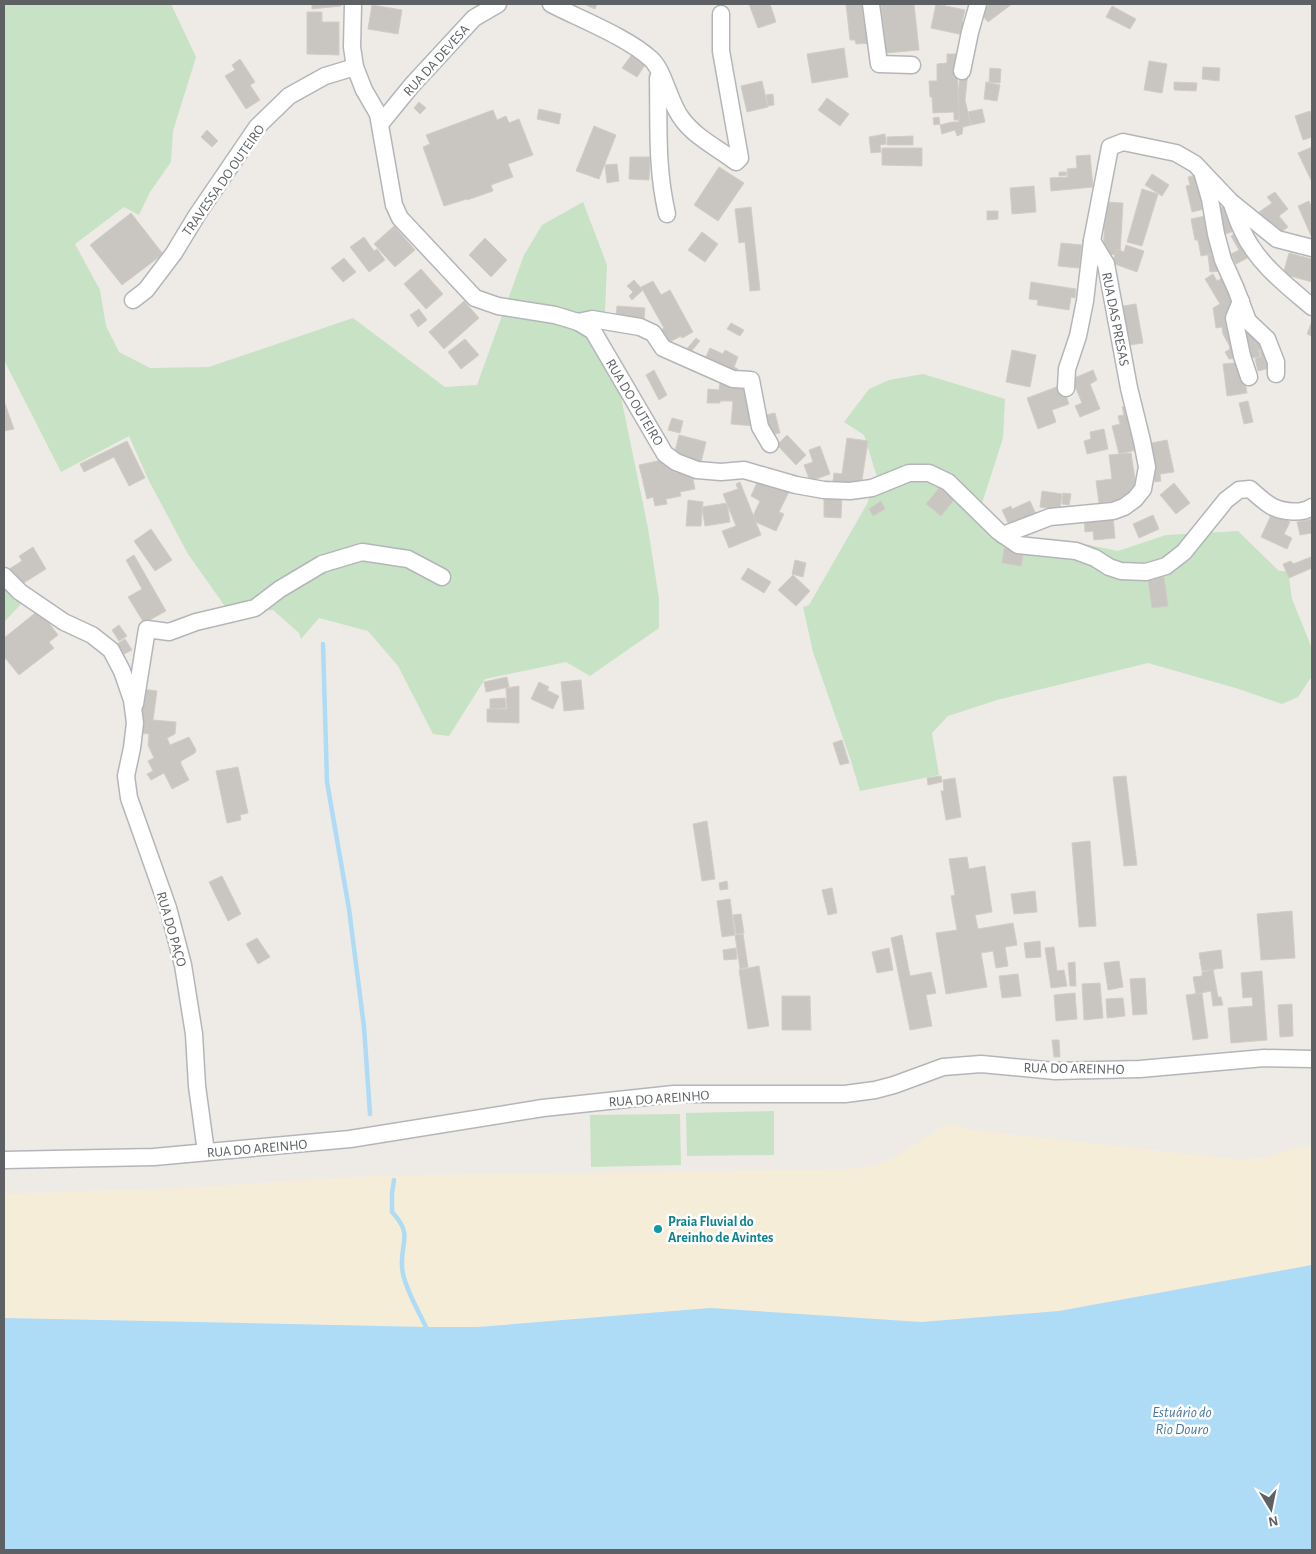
<svg xmlns="http://www.w3.org/2000/svg" width="1316" height="1554" font-family="'Alegreya Sans',sans-serif">
<style>
.green{fill:#c7e2c5}
.sand{fill:#f6edd8}
.water{fill:#aedbf5}
.lines{fill:none;stroke-linecap:round;stroke-linejoin:round}
.stream{stroke:#aedbf5;stroke-width:4.5}
.building{fill:#c9c6c2;stroke:#d2cdc4}
.street-casing{stroke:#b3b6b9;stroke-width:19}
.street{stroke:#fff;stroke-width:16}
.culture-dot{fill:#0f9aa8;stroke:#fff;stroke-width:2}
.labels{text-anchor:middle;stroke-width:5;stroke-linejoin:round;paint-order:stroke}
.street-label{font-size:14px;fill:#5d6164;stroke:#fff}
.culture-label{font-size:14px;font-weight:bold;fill:#0d838f;stroke:#fff;text-anchor:start}
.water-label{font-size:15px;font-style:italic;fill:#49789d;stroke:#fff}
</style>
<rect width="100%" height="100%" fill="#eeebe6"/>
<g class="green">
<polygon points="4,4 171,4 196,57 173,131 171,162 150,192 139,215 124,207 75,244 100,290 106,326 119,352 150,368 209,367 353,318 445,387 477,385 524,255 542,225 583,202 607,265 604,334 616,373 648,528 659,599 659,628 590,676 566,662 485,679 449,736 433,734 398,666 368,631 319,618 301,639 299,633 273,610 229,612 188,554 148,479 129,436 61,472 4,360"/>
<polygon points="923,374 1005,399 1003,438 977,519 1009,548 1065,540 1118,551 1166,535 1238,531 1279,571 1288,571 1292,599 1311,646 1312,676 1298,697 1282,704 1239,689 1148,663 997,700 948,716 932,733 939,775 860,791 851,761 813,652 803,607 809,605 867,504 877,477 864,435 844,422 869,389 889,380"/>
<polygon points="4,579 24,601 4,622"/>
<polygon points="774,1111 774,1155 687,1156 686,1113"/>
<polygon points="680,1114 681,1165 591,1167 590,1115"/>
</g>
<path class="sand" d="M949,1123l22,7 270,30c7,-1 14,-1 20,-2 18,-3 33,-13 51,-11v118l-253,46 -138,11 -211,-14 -232,19h-52l-422,-9v-124l179,-6 187,-12 476,-7 29,-3 16,-6z"/>
<polygon class="water" points="1312,1265 1312,1550 4,1550 4,1318 426,1327 478,1327 710,1308 921,1322 1059,1311"/>
<g class="lines">
<g class="stream">
<polyline points="323,644 327,782 349,909 364,1027 370,1114"/>
<path d="M394,1180l-2,13v19c24,25 5,33 11,62 4,18 15,36 23,53v5"/>
</g>
</g>
<g class="building">
<polygon points="312,4 341,4 341,6 312,9"/>
<polygon points="586,4 597,4 595,9 586,5"/>
<polygon points="749,4 770,4 776,22 758,28"/>
<polygon points="846,4 867,4 871,43 856,44 855,40 850,40"/>
<polygon points="881,4 914,4 919,50 886,53"/>
<polygon points="936,4 965,10 962,22 971,24 968,36 931,28"/>
<polygon points="990,4 1012,4 988,22 980,13"/>
<polygon points="372,5 402,10 398,34 368,29"/>
<polygon points="1112,6 1136,19 1130,29 1106,17"/>
<polygon points="307,12 322,12 322,22 339,22 339,55 307,54"/>
<polygon points="844,48 848,77 812,83 807,54"/>
<polygon points="633,53 647,62 637,77 622,68"/>
<polygon points="963,53 970,53 965,100 971,125 963,127 962,134 957,136 955,130 942,134 940,125 952,122 959,122 956,110"/>
<polygon points="947,54 957,54 959,120 954,120 954,112 933,113 932,97 930,97 929,81 937,81 937,64 947,63"/>
<polygon points="240,59 255,82 250,85 260,100 246,109 225,76 235,70 232,65"/>
<polygon points="1149,61 1167,64 1162,93 1144,90"/>
<polygon points="1203,67 1220,68 1219,81 1202,79"/>
<polygon points="990,68 1001,69 1000,83 989,82"/>
<polygon points="762,81 768,107 747,112 741,86"/>
<polygon points="986,82 1000,85 997,101 984,99"/>
<polygon points="1174,82 1197,83 1196,91 1174,90"/>
<polygon points="773,94 774,105 768,106 766,95"/>
<polygon points="827,98 849,114 840,126 818,110"/>
<polygon points="419,102 426,108 420,114 414,108"/>
<polygon points="539,109 561,114 559,124 537,119"/>
<polygon points="982,109 985,122 971,125 968,112"/>
<polygon points="493,110 497,120 506,116 509,123 519,119 533,155 508,164 513,177 491,185 493,191 467,200 467,199 444,206 423,147 430,144 426,135"/>
<polygon points="1310,111 1312,118 1312,137 1303,140 1295,116"/>
<polygon points="939,117 940,124 934,125 933,118"/>
<polygon points="594,126 616,135 599,179 576,171"/>
<polygon points="207,130 218,141 212,147 201,137"/>
<polygon points="885,134 886,144 880,145 881,152 871,153 869,137"/>
<polygon points="913,136 913,145 887,145 887,137"/>
<polygon points="1312,147 1312,182 1298,153"/>
<polygon points="882,148 922,148 922,166 882,165"/>
<polygon points="1090,155 1093,187 1051,191 1050,178 1068,177 1067,169 1077,168 1076,156"/>
<polygon points="630,157 650,157 649,180 629,179"/>
<polygon points="617,164 619,181 607,183 605,165"/>
<polygon points="719,167 744,183 718,221 694,205"/>
<polygon points="1059,172 1066,172 1067,175 1059,176"/>
<polygon points="1152,174 1169,185 1162,196 1145,185"/>
<polygon points="1201,174 1208,208 1192,212 1186,186 1190,185 1188,177"/>
<polygon points="1034,186 1036,212 1012,214 1010,188"/>
<polygon points="1142,189 1158,194 1142,246 1127,242"/>
<polygon points="1275,192 1288,209 1279,216 1288,227 1277,235 1259,212 1272,203 1267,197"/>
<polygon points="1309,201 1312,209 1312,238 1298,206"/>
<polygon points="1106,202 1123,203 1120,255 1103,254"/>
<polygon points="1228,205 1237,230 1223,235 1214,210"/>
<polygon points="751,207 760,290 750,291 745,242 739,243 735,209"/>
<polygon points="987,211 998,211 998,219 987,220"/>
<polygon points="131,213 163,254 122,285 90,245"/>
<polygon points="1210,215 1217,253 1201,256 1198,240 1195,240 1191,219"/>
<polygon points="394,226 415,250 395,267 374,244"/>
<polygon points="702,232 718,244 705,262 688,250"/>
<polygon points="1237,232 1251,256 1236,264 1231,254 1239,250 1231,236"/>
<polygon points="364,237 374,251 377,249 385,260 369,272 350,247"/>
<polygon points="485,238 507,260 491,277 469,255"/>
<polygon points="1061,243 1082,245 1079,268 1058,266"/>
<polygon points="1126,245 1144,251 1137,272 1112,263 1117,249 1124,252"/>
<polygon points="1289,253 1312,259 1312,282 1283,274"/>
<polygon points="1219,254 1221,271 1210,272 1208,255"/>
<polygon points="344,258 356,272 343,282 331,268"/>
<polygon points="421,269 443,294 426,309 404,284"/>
<polygon points="1213,274 1217,281 1224,277 1228,283 1239,358 1229,359 1225,352 1230,349 1229,345 1223,334 1222,327 1216,328 1213,308 1220,304 1205,279"/>
<polygon points="634,280 643,290 632,300 629,296 633,292 627,286"/>
<polygon points="653,281 661,295 670,290 693,332 682,338 681,336 666,344 659,331 664,328 641,287"/>
<polygon points="1031,282 1076,289 1075,298 1071,297 1069,310 1037,305 1038,300 1029,299"/>
<polygon points="464,301 479,318 444,349 429,332"/>
<polygon points="1136,304 1143,343 1130,345 1129,334 1122,336 1117,307"/>
<polygon points="617,306 645,308 644,319 616,318"/>
<polygon points="419,309 427,320 418,327 410,315"/>
<polygon points="1312,321 1312,336 1307,334"/>
<polygon points="731,323 744,330 740,336 727,329"/>
<polygon points="1258,326 1263,350 1259,350 1260,357 1252,358 1248,341 1243,342 1240,329"/>
<polygon points="696,338 700,341 689,354 685,351"/>
<polygon points="465,339 479,355 461,369 448,352"/>
<polygon points="710,348 723,354 725,350 738,357 734,367 738,369 733,380 702,365"/>
<polygon points="1012,350 1036,355 1030,387 1006,382"/>
<polygon points="1266,350 1270,368 1258,371 1255,359 1261,357 1260,351"/>
<polygon points="1242,362 1247,393 1227,396 1223,364"/>
<polygon points="654,370 667,395 659,400 646,375"/>
<polygon points="1093,370 1097,380 1090,384 1100,409 1080,417 1075,406 1082,403 1072,379"/>
<polygon points="720,383 749,385 747,411 755,411 754,426 731,424 733,401 720,401 720,403 707,403 708,389 719,390"/>
<polygon points="1062,385 1069,404 1052,410 1056,422 1038,429 1027,398"/>
<polygon points="4,401 14,429 4,431"/>
<polygon points="1248,401 1253,422 1244,424 1239,403"/>
<polygon points="1130,405 1141,449 1119,454 1112,426 1120,424 1118,416 1124,415 1122,407"/>
<polygon points="775,413 780,433 769,435 765,415"/>
<polygon points="672,418 683,421 680,433 668,430"/>
<polygon points="1104,429 1108,449 1087,454 1084,441 1091,439 1090,432"/>
<polygon points="679,435 706,442 700,466 673,459"/>
<polygon points="787,435 806,455 796,465 777,445"/>
<polygon points="847,438 868,441 861,486 833,482 834,473 842,474"/>
<polygon points="1167,440 1174,472 1160,474 1161,481 1155,482 1147,444"/>
<polygon points="127,441 145,478 129,486 114,457 84,472 80,464"/>
<polygon points="820,446 830,474 810,481 804,465 813,462 809,450"/>
<polygon points="1131,453 1138,498 1099,503 1096,481 1112,479 1109,455"/>
<polygon points="671,458 675,473 691,469 695,489 680,492 681,496 666,499 667,504 655,506 653,497 647,499 639,465"/>
<polygon points="760,476 790,490 779,512 784,514 776,531 751,520 760,501 751,496"/>
<polygon points="740,482 761,535 729,548 722,531 736,526 723,494 738,489 736,484"/>
<polygon points="1174,483 1190,503 1176,514 1160,495"/>
<polygon points="940,487 955,499 941,516 926,504"/>
<polygon points="1042,491 1062,494 1060,510 1040,507"/>
<polygon points="1063,493 1071,494 1069,505 1062,504"/>
<polygon points="824,496 842,497 841,518 824,517"/>
<polygon points="688,500 703,502 701,526 686,526"/>
<polygon points="881,501 885,509 873,516 869,509"/>
<polygon points="1030,501 1036,514 1010,527 1002,510 1011,506 1012,509"/>
<polygon points="727,503 730,522 705,526 702,507"/>
<polygon points="1272,513 1290,522 1284,534 1292,538 1287,549 1261,537"/>
<polygon points="1153,515 1159,529 1139,538 1133,524"/>
<polygon points="1113,516 1115,538 1094,540 1093,531 1085,532 1084,518"/>
<polygon points="1312,519 1312,533 1300,535 1297,522"/>
<polygon points="151,529 172,560 155,571 134,541"/>
<polygon points="33,547 46,569 17,587 6,571 22,561 19,556"/>
<polygon points="1004,548 1024,551 1021,566 1002,563"/>
<polygon points="134,555 166,611 144,623 128,597 142,589 126,560"/>
<polygon points="1311,557 1312,568 1289,578 1283,564 1291,561 1293,564"/>
<polygon points="795,560 806,563 803,577 792,574"/>
<polygon points="748,568 771,582 764,593 741,579"/>
<polygon points="793,575 810,591 796,606 778,590"/>
<polygon points="1164,577 1168,606 1152,608 1148,580"/>
<polygon points="39,610 58,635 49,642 54,648 19,675 6,659 4,659 4,638"/>
<polygon points="119,625 127,636 119,641 112,630"/>
<polygon points="125,639 132,650 124,654 117,644"/>
<polygon points="507,677 509,687 486,692 484,682"/>
<polygon points="581,680 584,709 564,711 561,682"/>
<polygon points="539,682 549,687 547,690 559,696 553,709 531,699"/>
<polygon points="519,686 519,723 487,722 487,709 507,709 506,688"/>
<polygon points="143,689 157,691 153,720 176,722 175,734 167,738 170,745 189,737 196,750 195,753 181,761 181,764 189,780 172,789 164,773 151,780 147,774 153,771 148,761 154,758 148,745 149,734 138,733"/>
<polygon points="505,698 506,708 490,709 490,699"/>
<polygon points="842,740 849,763 840,765 833,743"/>
<polygon points="238,767 248,813 240,815 241,820 227,823 216,771"/>
<polygon points="941,776 942,782 928,785 927,778"/>
<polygon points="1126,776 1137,865 1124,866 1113,777"/>
<polygon points="955,778 961,817 946,820 941,791 944,791 943,780"/>
<polygon points="707,821 715,879 702,881 693,824"/>
<polygon points="1090,841 1096,926 1079,927 1072,843"/>
<polygon points="967,857 969,869 985,866 992,912 975,915 978,929 1013,923 1017,945 1005,947 1008,966 996,968 993,951 981,953 987,987 946,994 936,933 957,930 951,896 955,895 949,859"/>
<polygon points="222,876 241,914 228,921 209,882"/>
<polygon points="727,881 728,889 720,890 719,883"/>
<polygon points="832,888 837,913 828,915 822,890"/>
<polygon points="1035,891 1037,912 1014,914 1011,894"/>
<polygon points="730,899 735,935 722,937 717,901"/>
<polygon points="1292,911 1295,958 1261,960 1257,914"/>
<polygon points="741,914 744,933 736,934 733,915"/>
<polygon points="743,934 748,967 740,969 735,935"/>
<polygon points="902,935 910,976 931,972 936,993 926,995 932,1026 910,1030 891,938"/>
<polygon points="257,938 270,957 258,964 246,944"/>
<polygon points="1040,941 1041,957 1026,958 1024,943"/>
<polygon points="1054,947 1057,971 1064,970 1067,986 1051,988 1045,948"/>
<polygon points="736,948 737,959 724,960 723,950"/>
<polygon points="889,948 893,970 877,973 872,952"/>
<polygon points="1221,950 1223,968 1202,971 1199,953"/>
<polygon points="1119,961 1123,987 1108,990 1104,963"/>
<polygon points="1075,962 1076,986 1070,986 1068,963"/>
<polygon points="759,966 769,1026 748,1029 739,970"/>
<polygon points="1213,969 1218,997 1221,997 1223,1005 1213,1006 1211,991 1196,994 1193,977 1202,976 1202,972"/>
<polygon points="1262,971 1267,1040 1231,1043 1228,1008 1253,1006 1252,997 1243,998 1241,973"/>
<polygon points="1018,974 1021,996 1002,998 999,976"/>
<polygon points="1145,978 1147,1014 1133,1015 1130,979"/>
<polygon points="1100,983 1103,1018 1084,1020 1082,984"/>
<polygon points="1075,993 1077,1019 1056,1021 1054,995"/>
<polygon points="1202,993 1208,1038 1193,1040 1186,995"/>
<polygon points="782,996 810,996 811,1030 782,1030"/>
<polygon points="1123,998 1125,1016 1107,1018 1106,999"/>
<polygon points="1292,1004 1293,1036 1280,1037 1278,1005"/>
<polygon points="1052,1040 1059,1040 1060,1057 1054,1057"/>
</g>
<g class="lines">
<g class="street-casing">
<g id="street">
<path d="M353,4l-1,43 3,20 9,23 14,24 16,91 6,13 75,80 23,8 57,9 23,7 15,9 72,123 11,8 21,8 24,2 23,-2 52,15 28,5 26,1 22,-3 37,-15h20l19,9 50,49 20,14 58,6 19,7 14,9 12,4 25,1 20,-6 18,-14 42,-52 13,-10 11,-1c7,6 15,14 23,18 11,5 29,7 39,0"/>
<path d="M551,4c29,15 76,33 100,55 14,13 18,44 31,60 14,19 36,29 54,43l4,-4 -19,-107v-37"/>
<polyline points="871,4 879,64 912,65"/>
<polyline points="962,71 970,32 978,4"/>
<path d="M658,78c1,47 -2,89 9,136"/>
<polyline points="381,123 412,85 474,18 498,4"/>
<polyline points="1203,175 1210,199 1216,234 1223,260 1236,289 1248,321 1267,339 1276,362 1276,374"/>
<path d="M1232,204c3,9 6,18 10,26 14,32 44,55 70,77"/>
<polyline points="133,300 146,290 174,253 197,215 257,127 289,96 325,76 355,67"/>
<polyline points="1241,301 1234,318 1242,356 1249,377"/>
<polyline points="578,322 592,319 640,327 653,333 663,348 733,379 751,380 760,427 770,444"/>
<polyline points="1066,388 1067,369 1078,336 1085,301 1092,241 1110,147 1123,142 1176,153 1195,164 1231,202 1277,239 1312,248"/>
<polyline points="1003,535 1050,517 1113,511 1124,507 1135,499 1143,489 1147,467 1142,441 1129,388 1106,264 1092,241"/>
<polyline points="4,576 20,592 64,622 92,635 111,650 122,671 132,700 135,723 132,748 126,776 129,798 168,908 183,965 194,1034 197,1086 206,1152"/>
<polyline points="135,704 147,629 169,632 196,622 255,608 280,589 322,564 362,552 408,559 442,577"/>
<polyline points="4,1160 154,1157 350,1139 543,1108 674,1094 845,1094 875,1090 894,1085 943,1067 981,1064 1055,1071 1140,1069 1264,1058 1312,1059"/>
</g>
</g>
<use href="#street" class="street"/>
</g>
<circle class="culture-dot" cx="658" cy="1229" r="5"/>
<g class="labels">
<g class="street-label">
<text transform="translate(436 60) rotate(-48)" y="5">RUA DA DEVESA</text>
<text transform="translate(223 180) rotate(-55)" y="5">TRAVESSA DO OUTEIRO</text>
<text transform="translate(1116 319) rotate(79)" y="5">RUA DAS PRESAS</text>
<text transform="translate(635 402) rotate(59)" y="5">RUA DO OUTEIRO</text>
<text transform="translate(172 929) rotate(74)" y="5">RUA DO PAÇO</text>
<text transform="translate(1074 1068) rotate(1)" y="5">RUA DO AREINHO</text>
<text transform="translate(659 1098) rotate(-4)" y="5">RUA DO AREINHO</text>
<text transform="translate(257 1148) rotate(-5)" y="5">RUA DO AREINHO</text>
</g>
<g class="culture-label">
<text x="668" y="1226">Praia Fluvial do<tspan x="668" dy="16">Areinho de Avintes</tspan></text>
</g>
<g class="water-label">
<text x="1182" y="1417">Estuário do<tspan x="1182" dy="17">Rio Douro</tspan></text>
</g>
</g>
<rect width="1316" height="1554" fill="none" stroke="#5d6164" stroke-width="10"/>
<g transform="translate(1271 1509) rotate(170)" stroke="#ffffff" stroke-width="4" paint-order="stroke">
<path d="M0-4L9 19L0 12L-9 19Z" fill="#5d6164"/>
<text y="-8" font-size="14" font-weight="bold" text-anchor="middle" fill="#5d6164">N</text>
</g>
</svg>
